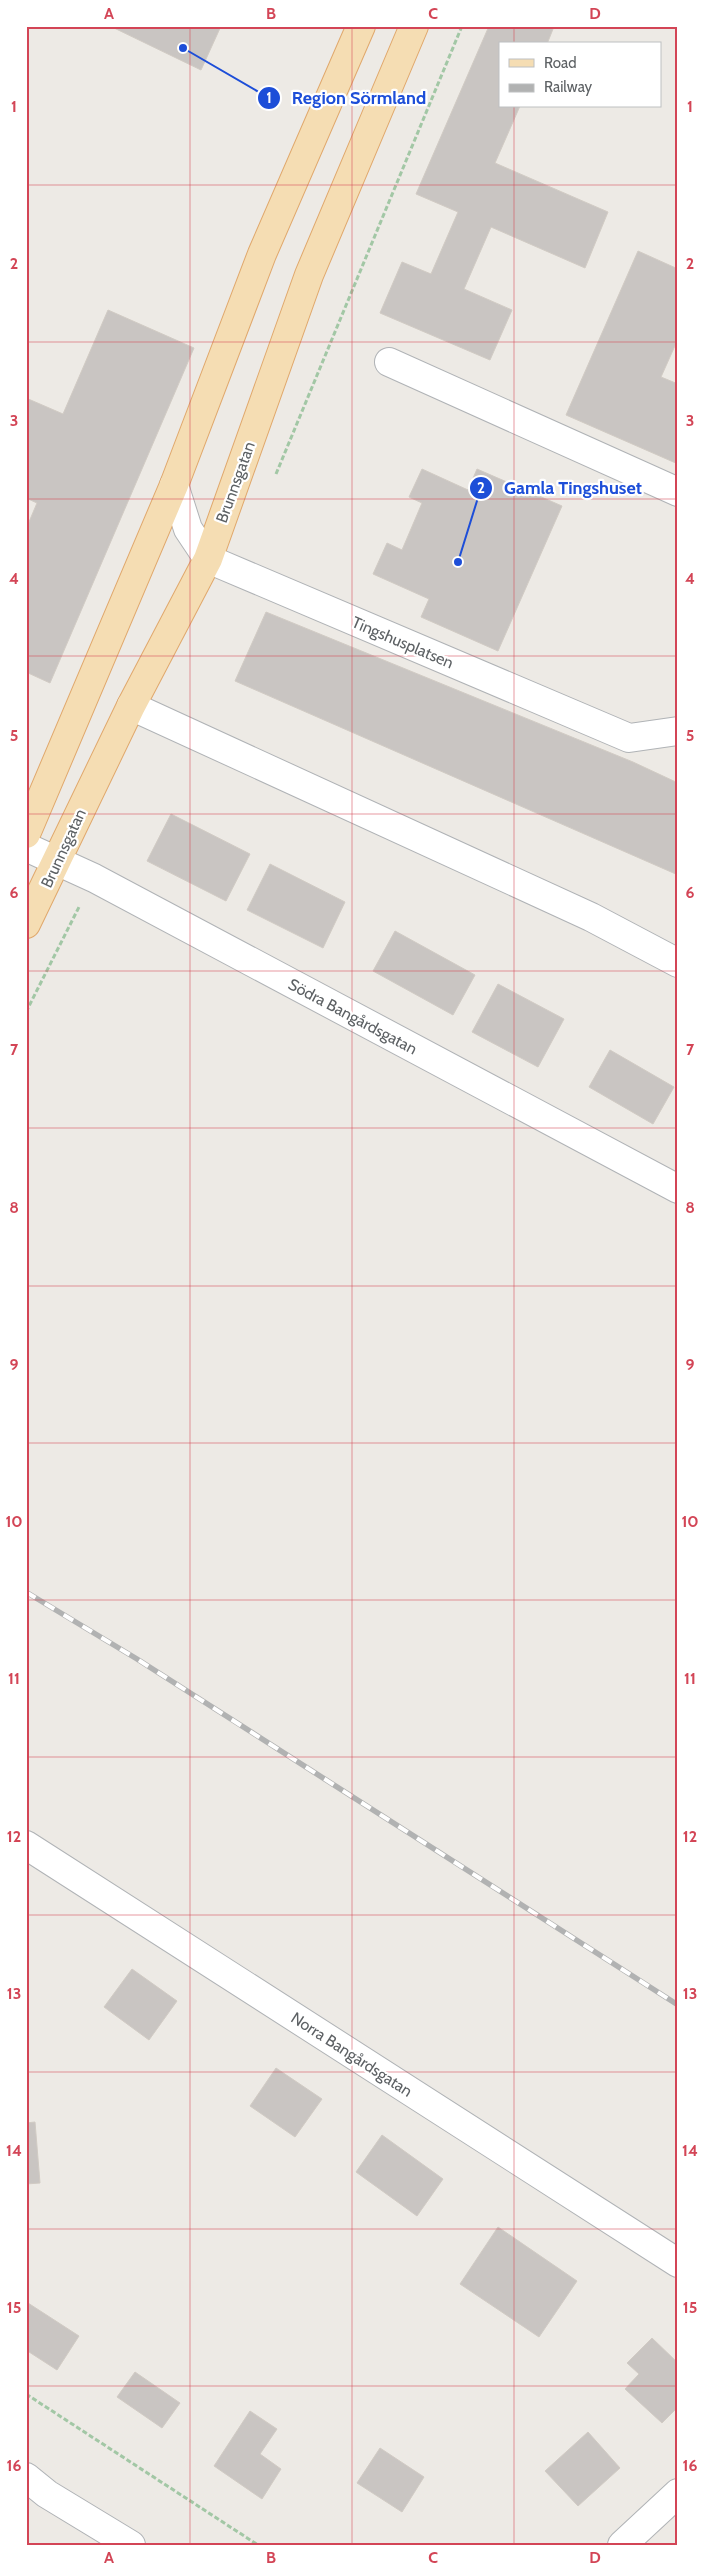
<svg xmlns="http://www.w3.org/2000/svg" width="704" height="2571" font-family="Cabin,sans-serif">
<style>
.building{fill:#c9c5c2;stroke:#d1cbc4}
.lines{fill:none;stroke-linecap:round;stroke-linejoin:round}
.minor-casing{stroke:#b0b3b6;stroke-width:30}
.major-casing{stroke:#e0a86c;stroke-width:30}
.path{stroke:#a2c7a5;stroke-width:3;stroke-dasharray:5 2.5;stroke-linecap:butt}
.minor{stroke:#fff;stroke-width:28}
.major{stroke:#f5ddb3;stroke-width:28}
.rail-casing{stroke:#b1b2b2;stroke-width:5.5}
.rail{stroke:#fff;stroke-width:4;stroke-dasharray:11;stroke-linecap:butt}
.grid{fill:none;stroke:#d34556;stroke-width:1;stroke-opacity:0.55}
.labels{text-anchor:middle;stroke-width:4.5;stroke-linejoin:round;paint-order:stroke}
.street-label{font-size:16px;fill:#5d6164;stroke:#fff}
.leader{fill:none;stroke:#1d4ed8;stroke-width:2}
.callout-dot{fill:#1d4ed8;stroke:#fff;stroke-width:2}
.mark-label{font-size:15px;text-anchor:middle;font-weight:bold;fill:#fff}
.callout-label{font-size:18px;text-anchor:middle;font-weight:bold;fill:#1d4ed8;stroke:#fff;stroke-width:4.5;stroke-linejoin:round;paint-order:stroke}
.neatline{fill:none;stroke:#d34556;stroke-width:2}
.grid-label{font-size:16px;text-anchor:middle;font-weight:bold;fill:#d34556}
</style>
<rect width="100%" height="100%" fill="#edeae5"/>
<g class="building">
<polygon points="110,26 221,26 201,70"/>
<polygon points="489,26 547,26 553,29 547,44 500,44 500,106 520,106 495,163 608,212 585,268 491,227 464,289 512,310 490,360 380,313 402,262 431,274 458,212 416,194"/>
<polygon points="638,251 678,269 678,339 661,377 678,384 678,464 566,415"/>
<polygon points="108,310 194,348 50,683 26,672 26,529 37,503 26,498 26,398 63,414"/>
<polygon points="422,469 468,490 477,469 562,506 498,651 421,617 429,599 373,574 387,543 402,550 422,503 409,497"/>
<polygon points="266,612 633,762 678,783 678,875 235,681"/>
<polygon points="171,814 250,854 226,901 147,861"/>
<polygon points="270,864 345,902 323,948 247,910"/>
<polygon points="395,931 475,975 453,1015 373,971"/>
<polygon points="498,984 564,1019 538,1067 472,1032"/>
<polygon points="610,1050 674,1087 653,1124 589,1087"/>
<polygon points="132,1969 177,2001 149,2040 104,2007"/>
<polygon points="276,2068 322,2099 295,2137 250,2106"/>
<polygon points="35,2122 40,2183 26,2184 26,2123"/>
<polygon points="382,2135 443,2179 417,2216 356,2172"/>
<polygon points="498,2227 577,2281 539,2337 460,2284"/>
<polygon points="28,2303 79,2336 57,2370 26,2350 26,2306"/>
<polygon points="652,2338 678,2363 678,2407 662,2423 625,2389 639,2374 627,2363"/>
<polygon points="135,2372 180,2403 162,2428 117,2397"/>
<polygon points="250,2411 277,2429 260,2454 281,2469 262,2499 214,2466"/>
<polygon points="588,2432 620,2468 578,2506 545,2471"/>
<polygon points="380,2448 424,2477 402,2512 357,2483"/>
</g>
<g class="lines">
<g class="minor-casing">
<g id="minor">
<polyline points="389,362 678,492"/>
<polyline points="174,485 188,529 208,559 629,738 678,731"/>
<polyline points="131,706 591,917 678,963"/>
<polyline points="26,847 94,878 678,1189"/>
<polyline points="26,1845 678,2263"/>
<polyline points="26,2477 47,2494 131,2545"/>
<polyline points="622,2545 678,2493"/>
</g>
</g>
<g class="major-casing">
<g id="major">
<polyline points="26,834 174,485 262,254 361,26"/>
<polyline points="26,924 131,706 208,559 309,275 414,26"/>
</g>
</g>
<g class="path">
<polyline points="276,474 462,26"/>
<polyline points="26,1012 79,907"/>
<polyline points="26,2394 258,2545"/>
</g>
<use href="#minor" class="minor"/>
<use href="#major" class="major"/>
<g class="rail-casing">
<polyline id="rail" points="26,1592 137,1659 678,2005"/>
</g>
<use href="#rail" class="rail"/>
</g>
<path class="grid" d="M190,26v2519M352,26v2519M514,26v18M514,106v2439M26,185h652M26,342h652M26,499h652M26,656h652M26,814h652M26,971h652M26,1128h652M26,1286h652M26,1443h652M26,1600h652M26,1757h652M26,1915h652M26,2072h652M26,2229h652M26,2386h652"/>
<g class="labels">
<g class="street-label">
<text transform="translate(235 482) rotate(-70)" y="6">Brunnsgatan</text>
<text transform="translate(403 642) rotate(23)" y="6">Tingshusplatsen</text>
<text transform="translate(63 848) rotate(-65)" y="6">Brunnsgatan</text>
<text transform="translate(353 1016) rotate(28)" y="6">Södra Bangårdsgatan</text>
<text transform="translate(352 2054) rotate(33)" y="6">Norra Bangårdsgatan</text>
</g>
</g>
<path class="leader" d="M183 48L269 98M458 562L481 488"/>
<g class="callout-dot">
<circle cx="183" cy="48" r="5"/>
<circle cx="458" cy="562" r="5"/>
<circle cx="269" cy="98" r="12"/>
<circle cx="481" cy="488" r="12"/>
</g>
<g class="mark-label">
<text x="269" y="103">1</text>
<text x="481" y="493">2</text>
</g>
<g class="callout-label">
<text x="359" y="104">Region Sörmland</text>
<text x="573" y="494">Gamla Tingshuset</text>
</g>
<rect width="704" height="2571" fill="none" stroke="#ffffff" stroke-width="55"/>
<rect x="499" y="42" width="162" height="65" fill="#ffffff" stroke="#bec0c1"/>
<rect x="509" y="59" width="25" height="8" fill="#f5ddb3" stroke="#bec0c1"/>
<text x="544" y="68" font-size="15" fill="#5d6164">Road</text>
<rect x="509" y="84" width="25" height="8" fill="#b1b2b2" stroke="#bec0c1"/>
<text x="544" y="92" font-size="15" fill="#5d6164">Railway</text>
<rect x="28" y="28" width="648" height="2516" class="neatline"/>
<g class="grid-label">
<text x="109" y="19">A</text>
<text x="271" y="19">B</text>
<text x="433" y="19">C</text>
<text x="595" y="19">D</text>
<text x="14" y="112">1</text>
<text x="690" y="112">1</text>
<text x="14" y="269">2</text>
<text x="690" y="269">2</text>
<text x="14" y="426">3</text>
<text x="690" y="426">3</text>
<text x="14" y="584">4</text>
<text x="690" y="584">4</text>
<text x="14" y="741">5</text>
<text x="690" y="741">5</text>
<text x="14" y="898">6</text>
<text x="690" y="898">6</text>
<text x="14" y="1055">7</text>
<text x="690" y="1055">7</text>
<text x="14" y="1213">8</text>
<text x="690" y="1213">8</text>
<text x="14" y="1370">9</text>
<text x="690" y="1370">9</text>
<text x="14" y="1527">10</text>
<text x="690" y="1527">10</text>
<text x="14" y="1684">11</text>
<text x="690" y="1684">11</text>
<text x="14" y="1842">12</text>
<text x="690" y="1842">12</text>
<text x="14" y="1999">13</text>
<text x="690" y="1999">13</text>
<text x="14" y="2156">14</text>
<text x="690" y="2156">14</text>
<text x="14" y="2313">15</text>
<text x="690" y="2313">15</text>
<text x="14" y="2471">16</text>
<text x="690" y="2471">16</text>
<text x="109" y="2563">A</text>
<text x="271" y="2563">B</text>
<text x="433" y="2563">C</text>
<text x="595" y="2563">D</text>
</g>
</svg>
